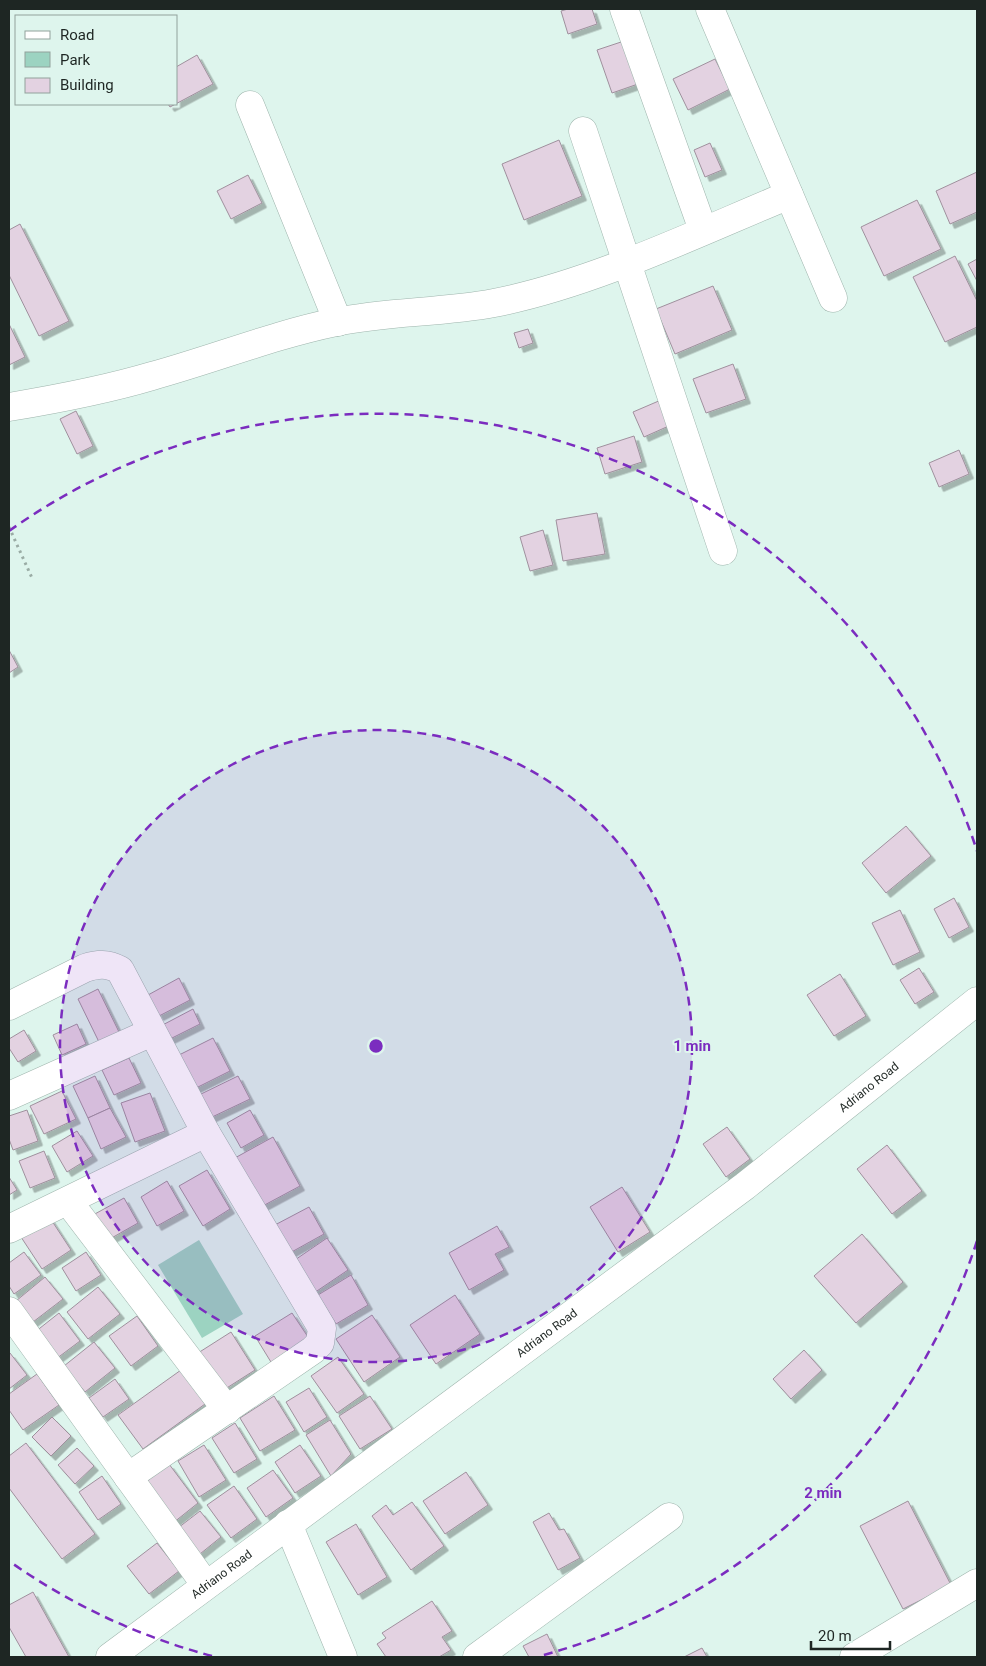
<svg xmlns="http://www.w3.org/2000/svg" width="986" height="1666" font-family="Roboto,sans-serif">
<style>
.green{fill:#9cd3c1}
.building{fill:#e3d2e1;stroke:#9f909d;filter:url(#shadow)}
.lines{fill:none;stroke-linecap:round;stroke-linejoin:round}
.minor-casing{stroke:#9fb5ad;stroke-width:29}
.path{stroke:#9aaca5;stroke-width:3;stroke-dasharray:2.5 4;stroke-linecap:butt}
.minor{stroke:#fff;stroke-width:28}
.ring{fill:none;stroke:#7b2cbf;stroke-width:2.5;stroke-dasharray:9 6}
.labels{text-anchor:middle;stroke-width:4;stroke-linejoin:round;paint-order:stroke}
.street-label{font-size:12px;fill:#1e2623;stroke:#def5ed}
.centre{fill:#7b2cbf;stroke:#def5ed;stroke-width:2.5}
.ring-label{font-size:15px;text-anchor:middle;font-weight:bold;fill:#7b2cbf;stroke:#def5ed;stroke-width:4;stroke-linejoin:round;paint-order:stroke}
</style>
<defs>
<filter id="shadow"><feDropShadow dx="4.5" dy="4.5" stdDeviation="0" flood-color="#0004"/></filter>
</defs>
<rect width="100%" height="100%" fill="#def5ed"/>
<polygon class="green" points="199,1240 243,1314 202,1338 158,1265"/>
<g class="building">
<polygon points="568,9 592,9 597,24 568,34 561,11"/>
<polygon points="624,41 638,84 612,93 597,50"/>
<polygon points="197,55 213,84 170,107 168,104 176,104 176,67"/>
<polygon points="715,59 730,89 688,110 673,79"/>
<polygon points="559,140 582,196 524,220 502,164"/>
<polygon points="710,143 722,170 705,177 694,150"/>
<polygon points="977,172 977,212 950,224 936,191"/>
<polygon points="248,175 262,203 231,219 217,191"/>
<polygon points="917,200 941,249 884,276 861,227"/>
<polygon points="20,224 69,321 39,336 9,275 9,230"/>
<polygon points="955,256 977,301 977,327 945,342 913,277"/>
<polygon points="977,259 977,281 968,264"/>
<polygon points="713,286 732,330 675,354 656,309"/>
<polygon points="9,324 25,357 9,365"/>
<polygon points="528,329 533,343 519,348 514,333"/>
<polygon points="733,364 746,399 706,413 693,379"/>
<polygon points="661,400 671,425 644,437 633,412"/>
<polygon points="76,411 93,446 77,454 60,419"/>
<polygon points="634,436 642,462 605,474 597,448"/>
<polygon points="959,450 969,474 939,487 929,463"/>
<polygon points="597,513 605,554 563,561 556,520"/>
<polygon points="543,530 553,565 530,571 520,537"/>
<polygon points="9,650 18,667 9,673"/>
<polygon points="906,826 931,856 886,893 862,863"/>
<polygon points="954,898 969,927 949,938 934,909"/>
<polygon points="900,910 920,952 893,965 872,923"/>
<polygon points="919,968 934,992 915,1004 900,980"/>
<polygon points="840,974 866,1016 834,1036 807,995"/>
<polygon points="179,978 190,1000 159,1016 148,995"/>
<polygon points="98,989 119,1032 99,1042 78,999"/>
<polygon points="193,1009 200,1024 162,1043 155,1029"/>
<polygon points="77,1024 86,1044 62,1055 53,1035"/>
<polygon points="24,1030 36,1051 18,1062 9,1048 9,1039"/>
<polygon points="213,1038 230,1071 190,1091 173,1058"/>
<polygon points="129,1058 141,1083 114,1095 102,1070"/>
<polygon points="95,1076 110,1108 88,1118 73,1086"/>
<polygon points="238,1076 250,1099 210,1118 199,1095"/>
<polygon points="62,1091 76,1119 44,1134 30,1106"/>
<polygon points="150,1093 165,1131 135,1142 121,1103"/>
<polygon points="110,1108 126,1137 101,1149 88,1118"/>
<polygon points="27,1110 38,1141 13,1150 9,1139 9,1116"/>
<polygon points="250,1110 264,1135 241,1148 227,1123"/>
<polygon points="727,1127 750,1159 726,1177 703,1144"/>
<polygon points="77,1131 93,1156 67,1172 52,1146"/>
<polygon points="273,1137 300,1186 259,1208 233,1159"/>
<polygon points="887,1145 922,1191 892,1214 857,1169"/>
<polygon points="44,1151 55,1178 30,1188 19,1161"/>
<polygon points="207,1170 230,1209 203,1226 179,1186"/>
<polygon points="9,1177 17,1190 9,1195"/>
<polygon points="167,1181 184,1211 157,1226 141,1197"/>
<polygon points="622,1187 650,1232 618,1252 590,1207"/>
<polygon points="124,1198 138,1223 108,1240 93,1215"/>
<polygon points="309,1207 324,1234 288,1254 273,1226"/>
<polygon points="50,1218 71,1250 42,1269 21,1237"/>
<polygon points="497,1226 509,1247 495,1254 504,1270 469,1290 449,1253"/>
<polygon points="862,1234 903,1282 856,1323 814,1276"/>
<polygon points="327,1238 348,1270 311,1295 289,1264"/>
<polygon points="24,1252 41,1275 14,1294 9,1286 9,1263"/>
<polygon points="86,1252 101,1275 76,1291 62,1268"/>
<polygon points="351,1275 368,1305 336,1324 318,1295"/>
<polygon points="45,1277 63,1299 33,1322 16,1301"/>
<polygon points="98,1287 120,1314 88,1339 67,1312"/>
<polygon points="455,1295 480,1334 436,1364 410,1325"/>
<polygon points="59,1313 80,1341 56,1359 35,1332"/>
<polygon points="292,1313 312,1343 274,1367 255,1336"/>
<polygon points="372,1315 400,1357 364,1382 336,1339"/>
<polygon points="137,1316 158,1346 131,1366 109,1336"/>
<polygon points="231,1332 255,1370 222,1391 198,1353"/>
<polygon points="94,1342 115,1368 85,1392 64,1366"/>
<polygon points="804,1350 822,1370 791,1399 773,1379"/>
<polygon points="10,1353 27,1375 9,1389 9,1354"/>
<polygon points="338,1357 364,1394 337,1413 311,1376"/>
<polygon points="181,1370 205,1404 143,1449 118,1415"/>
<polygon points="37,1374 59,1405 23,1430 9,1410 9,1394"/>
<polygon points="115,1379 129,1399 103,1417 89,1398"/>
<polygon points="309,1388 327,1417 304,1432 286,1402"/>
<polygon points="274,1396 295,1430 260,1451 240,1418"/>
<polygon points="370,1396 392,1429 360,1449 339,1416"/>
<polygon points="52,1417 71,1436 51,1456 32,1437"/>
<polygon points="330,1420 351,1454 331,1476 306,1435"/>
<polygon points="235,1423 257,1459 234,1473 212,1438"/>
<polygon points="26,1443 95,1534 62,1559 9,1488 9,1456"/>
<polygon points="204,1445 226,1480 199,1497 178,1461"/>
<polygon points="300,1445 321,1476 295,1493 275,1462"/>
<polygon points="77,1448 94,1466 75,1484 58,1465"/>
<polygon points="169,1464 198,1503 173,1523 143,1484"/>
<polygon points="273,1470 293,1498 266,1517 247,1488"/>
<polygon points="466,1472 488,1505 445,1534 423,1501"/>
<polygon points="102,1476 121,1504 98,1520 79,1492"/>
<polygon points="234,1486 257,1519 231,1538 207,1505"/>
<polygon points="908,1501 951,1585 903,1609 860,1526"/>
<polygon points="412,1502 444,1546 411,1570 372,1516 386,1505 393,1515"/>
<polygon points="200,1511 221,1537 195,1558 174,1531"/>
<polygon points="549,1513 559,1530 564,1529 580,1558 558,1570 533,1522"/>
<polygon points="356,1524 387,1577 358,1595 326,1542"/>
<polygon points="157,1543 179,1571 149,1594 127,1566"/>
<polygon points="33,1592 69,1657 26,1657 9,1627 9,1605"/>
<polygon points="432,1601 452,1631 442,1637 451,1650 439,1657 386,1657 377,1644 386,1638 382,1633"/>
<polygon points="547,1634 558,1657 529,1657 523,1646"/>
<polygon points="702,1648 707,1657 684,1657"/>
</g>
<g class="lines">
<g class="minor-casing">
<g id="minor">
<polyline points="624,9 703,230"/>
<polyline points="710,9 833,298"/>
<polyline points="250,105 338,322"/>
<polyline points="583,131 723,551"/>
<path d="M9,407c48,-8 96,-17 143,-31 62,-17 121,-41 184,-54 52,-11 106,-9 158,-19 98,-19 203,-70 295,-108"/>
<path d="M9,1006l76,-38c13,-4 22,-5 35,2l86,163 116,195 -2,15 -7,7 -185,127"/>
<polyline points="9,1096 152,1032"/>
<polyline points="68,1201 227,1410"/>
<polyline points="9,1229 206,1133"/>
<polyline points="9,1311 205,1584"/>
<polyline points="288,1524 343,1657"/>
<path id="s1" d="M110,1657l635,-471 232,-185"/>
<polyline points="477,1657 669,1517"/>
<polyline points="854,1657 977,1583"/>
</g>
</g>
<polyline class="path" points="9,527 32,578"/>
<use href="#minor" class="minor"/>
</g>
<circle cx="376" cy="1046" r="316" fill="#7b2cbf" fill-opacity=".12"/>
<g class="ring">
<circle cx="376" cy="1046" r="316"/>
<path d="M977 1241A632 632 0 0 1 540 1656M212 1656A632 632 0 0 1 9 1561M9 531A632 632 0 0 1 977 851"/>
</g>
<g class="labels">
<g class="street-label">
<text dy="4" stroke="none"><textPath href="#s1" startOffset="949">Adriano Road</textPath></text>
<text dy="4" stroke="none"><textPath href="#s1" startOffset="544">Adriano Road</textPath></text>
<text dy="4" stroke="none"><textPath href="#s1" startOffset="139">Adriano Road</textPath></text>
</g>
</g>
<circle cx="376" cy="1046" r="8" class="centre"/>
<g class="ring-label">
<text x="692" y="1051">1 min</text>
<text x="823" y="1498">2 min</text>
</g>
<rect width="986" height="1666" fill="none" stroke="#1e2623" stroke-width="20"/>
<rect x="15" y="15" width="162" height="90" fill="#def5ed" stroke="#91a29c"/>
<rect x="25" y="31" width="25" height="8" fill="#ffffff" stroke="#91a29c"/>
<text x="60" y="40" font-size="15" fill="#1e2623">Road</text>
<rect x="25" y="52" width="25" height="15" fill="#9cd3c1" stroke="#91a29c"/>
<text x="60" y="65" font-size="15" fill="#1e2623">Park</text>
<rect x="25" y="78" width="25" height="15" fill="#e3d2e1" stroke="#91a29c"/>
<text x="60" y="90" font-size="15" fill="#1e2623">Building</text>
<path d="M811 1641v8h79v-8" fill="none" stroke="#1e2623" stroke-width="2.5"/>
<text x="818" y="1641" font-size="15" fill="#1e2623" stroke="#def5ed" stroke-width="4" paint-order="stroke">20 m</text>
</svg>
